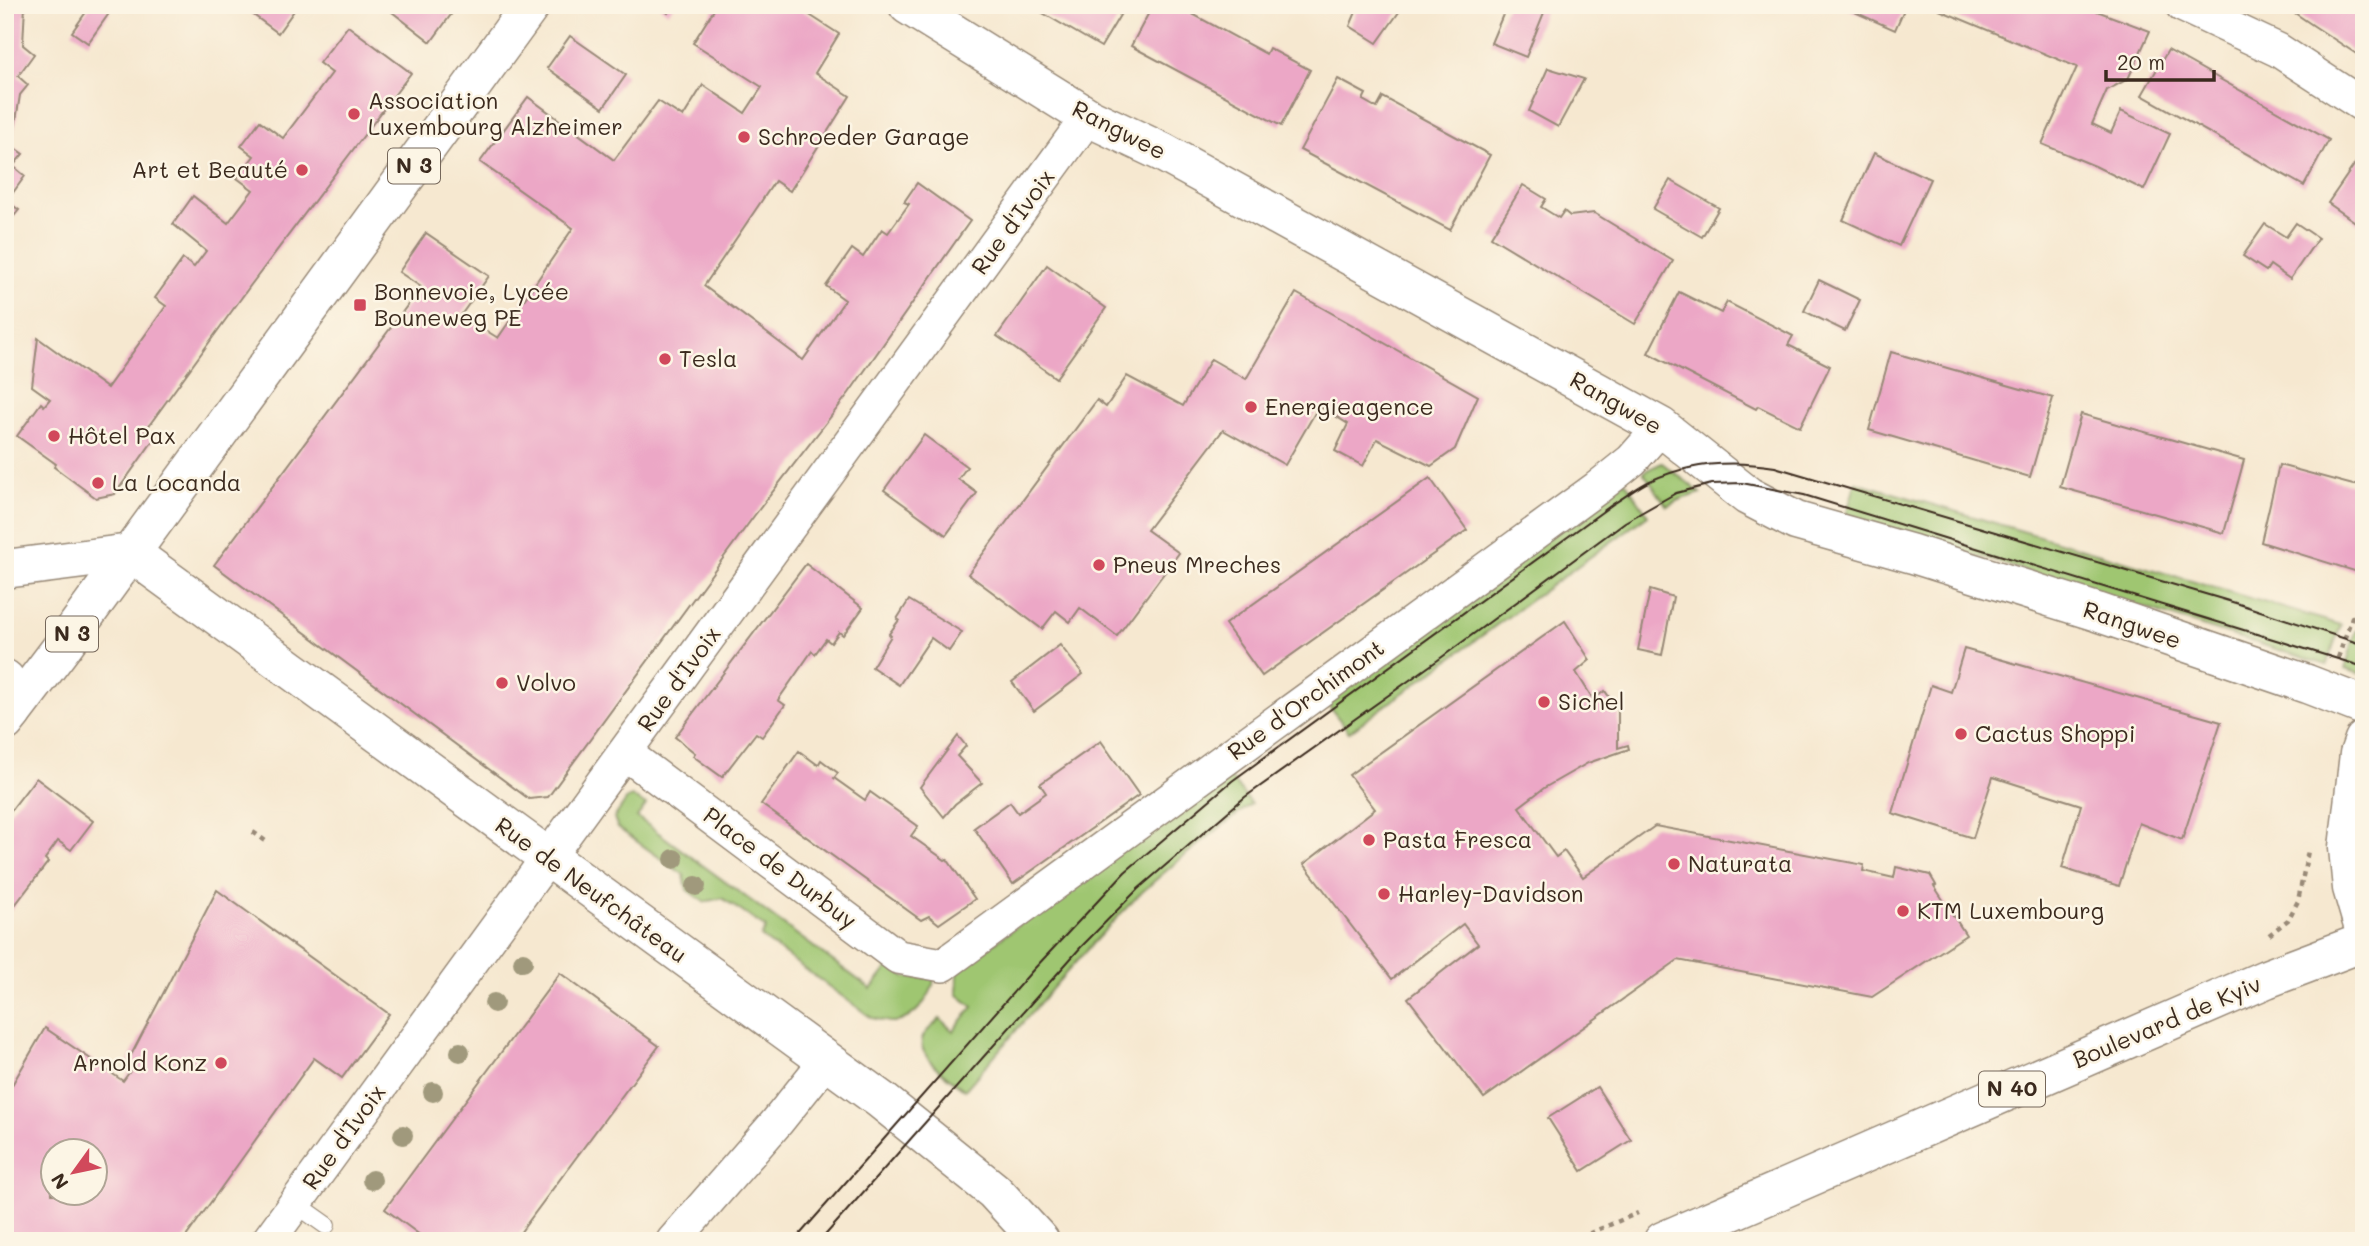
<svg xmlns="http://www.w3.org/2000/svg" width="2369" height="1246" font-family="Mali,sans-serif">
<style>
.green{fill:#9fc671;stroke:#6d7848;stroke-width:2}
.building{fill:#eca7c6;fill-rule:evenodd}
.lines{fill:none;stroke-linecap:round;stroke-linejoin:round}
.lane-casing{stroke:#988977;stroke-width:20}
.street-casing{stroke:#988977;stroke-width:36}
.secondary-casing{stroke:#988977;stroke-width:41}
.primary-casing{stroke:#988977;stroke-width:41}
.path{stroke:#988977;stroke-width:4.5;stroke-dasharray:5 5;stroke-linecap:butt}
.lane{stroke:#fff;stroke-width:18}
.street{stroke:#fff;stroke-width:33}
.secondary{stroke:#fff;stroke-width:38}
.primary{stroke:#fff;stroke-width:38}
.tram{stroke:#3b2a1e;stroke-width:2}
.tree{fill:#a0997c}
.poi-dot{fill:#d1495b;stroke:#fcf5e5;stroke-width:2.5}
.labels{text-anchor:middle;stroke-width:5;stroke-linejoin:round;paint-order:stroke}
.shield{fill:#fcf5e5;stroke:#75675a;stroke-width:2}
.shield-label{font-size:21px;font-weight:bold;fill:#3b2a1e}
.poi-label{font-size:23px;fill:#3b2a1e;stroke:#fcf5e5;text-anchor:start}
.street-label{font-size:23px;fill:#3b2a1e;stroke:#fcf5e5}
</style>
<rect width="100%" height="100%" fill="#fcf5e5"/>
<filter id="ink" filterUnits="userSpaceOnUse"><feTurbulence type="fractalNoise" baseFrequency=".0143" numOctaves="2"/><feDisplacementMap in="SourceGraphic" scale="14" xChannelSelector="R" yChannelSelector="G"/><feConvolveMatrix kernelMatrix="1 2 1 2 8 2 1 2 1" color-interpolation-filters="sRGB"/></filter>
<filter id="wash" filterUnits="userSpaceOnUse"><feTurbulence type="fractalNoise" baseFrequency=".00686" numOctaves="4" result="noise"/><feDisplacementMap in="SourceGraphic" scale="28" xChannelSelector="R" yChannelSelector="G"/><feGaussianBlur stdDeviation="1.57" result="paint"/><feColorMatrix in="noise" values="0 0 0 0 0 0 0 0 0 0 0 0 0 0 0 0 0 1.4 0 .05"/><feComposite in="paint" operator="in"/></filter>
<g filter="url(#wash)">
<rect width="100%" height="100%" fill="#f6e8d0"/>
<g class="green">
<polygon points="1662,463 1701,493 1681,499 1667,506 1643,472"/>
<polygon points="1625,481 1648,515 1349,732 1325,701"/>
<polygon points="1856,482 2341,625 2327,665 1846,515"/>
<polygon points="2356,631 2364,633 2364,675 2345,669"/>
<path d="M1227,773l24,31c-38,29 -77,58 -112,91 -62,62 -117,129 -174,195 -14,-11 -53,-35 -41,-55 4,-6 11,-11 16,-16l13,12 20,-24 -16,-13 1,-24 177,-132 6,6 27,-26z"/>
<path d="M632,797l14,8 -9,12 234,172 18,-23 16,11 29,1c-1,18 -20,42 -39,44 -7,1 -16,-3 -23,-4l-111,-81 5,-9 -44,-30 -18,4 -17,-12 -3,-15 -66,-47 -4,-10 13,-19z"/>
</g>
<g id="blocks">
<g class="building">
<polygon points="5,5 25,5 23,45 34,54 18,76 28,85 20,95 12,146 23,154 13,166 25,176 7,201 19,210 9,222 7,243 5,242"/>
<polygon points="91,5 101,5 110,12 88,43 72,32"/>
<polygon points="240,5 298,5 278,33"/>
<polygon points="383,5 458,5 431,42"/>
<polygon points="658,5 674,5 668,13"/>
<polygon points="717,5 794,5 839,34 815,73 850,96 790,191 775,181 704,286 803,360 845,300 826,286 852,249 863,257 882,229 888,233 909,204 904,202 917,183 970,221 849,393 754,516 548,797 529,799 214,565 421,287 399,272 426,233 489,276 461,315 498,338 573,228 480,162 528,97 614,160 658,101 683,117 703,85 745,113 762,87 693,43"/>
<polygon points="1029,5 1126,5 1101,47"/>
<polygon points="1153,5 1176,5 1266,54 1269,48 1310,70 1281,126 1131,46"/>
<polygon points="1359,5 1404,5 1377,43 1350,26"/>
<polygon points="1507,5 1547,5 1526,57 1491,43"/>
<polygon points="1839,5 1906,5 1895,30"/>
<polygon points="1941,5 2081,5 2150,31 2128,79 2107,90 2092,124 2111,133 2121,111 2170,134 2144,190 2095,166 2042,144 2077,67 1939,10"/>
<polygon points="2283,5 2364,5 2364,59 2314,26"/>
<polygon points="348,26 411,73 250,286 145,431 155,438 115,494 96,498 54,467 56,464 17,436 41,403 44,406 50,399 32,386 38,338 107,388 166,306 155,298 183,259 194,267 206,251 173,224 193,196 228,223 253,190 237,178 254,156 241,146 260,121 283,138 332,73 319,63"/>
<polygon points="570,36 626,75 603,108 547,68"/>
<polygon points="2168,50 2329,140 2304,186 2142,95"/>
<polygon points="1548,68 1584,79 1558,127 1529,111"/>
<polygon points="1338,79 1366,94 1363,100 1377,108 1383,97 1490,155 1450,230 1300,150"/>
<polygon points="1874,153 1930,179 1899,246 1843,220"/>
<polygon points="2359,158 2364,162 2364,228 2328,203"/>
<polygon points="1670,180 1719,208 1702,237 1653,209"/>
<polygon points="1523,185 1546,199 1541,207 1559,218 1564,211 1570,216 1594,213 1673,261 1635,324 1491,237"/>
<polygon points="2296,223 2318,238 2290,279 2270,265 2266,271 2243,256 2265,224 2286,237"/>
<polygon points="1047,265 1106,308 1056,378 997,336"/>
<polygon points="1819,280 1860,300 1845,331 1804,311"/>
<polygon points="1679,292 1721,313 1727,302 1793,336 1788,345 1830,366 1800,427 1758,406 1756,409 1648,353"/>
<polygon points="1296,293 1478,396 1455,449 1431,466 1377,439 1363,466 1335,451 1348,424 1319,406 1285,465 1223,430 1147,530 1179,553 1117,636 1080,608 1070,622 1056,611 1042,629 968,574 1097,400 1106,407 1127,376 1183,406 1211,359 1246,379"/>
<polygon points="1891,352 2053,398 2030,477 1869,430"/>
<polygon points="2081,414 2244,460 2224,533 2060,487"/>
<polygon points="924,435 967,467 958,479 977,493 946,535 884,490"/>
<polygon points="2279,465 2353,485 2364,481 2364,574 2261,542"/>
<polygon points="1430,478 1467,530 1262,676 1225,624"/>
<polygon points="806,564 863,608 843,635 839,632 831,643 826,639 815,654 812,651 778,700 785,705 762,737 756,733 722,777 693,756 695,753 675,737"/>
<polygon points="1650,590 1673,597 1662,655 1638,650"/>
<polygon points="909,600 962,632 949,651 931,638 899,685 872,667 891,636 889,634 899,620 897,619"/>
<polygon points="1565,621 1590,660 1576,672 1593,699 1605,691 1618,710 1618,748 1628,745 1629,749 1588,763 1544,788 1519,807 1556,857 1564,851 1583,877 1655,826 1864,865 1863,871 1894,878 1896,867 1930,875 1936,885 1934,886 1966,935 1872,997 1678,960 1484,1098 1408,998 1478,944 1463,924 1392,979 1304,864 1375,809 1349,775"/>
<polygon points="1060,645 1083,674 1034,711 1012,682"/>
<polygon points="1964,649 2221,722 2182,840 2139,823 2119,886 2062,868 2081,805 1993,777 1973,838 1892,813 1931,685 1951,692"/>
<polygon points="958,736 966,746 957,756 982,783 955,804 944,817 920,787"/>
<polygon points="1101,741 1139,795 1013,884 974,828 1010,802 1018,813 1046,793 1040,784"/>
<polygon points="799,751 818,765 821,760 838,773 834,778 865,800 870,792 918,826 911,836 945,860 947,859 975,899 939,924 929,916 921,920 761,804"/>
<polygon points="36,778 93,821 71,850 58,841 45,859 48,862 5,918 5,818"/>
<path d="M217,890l172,124 -47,64 -28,-20 -131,183h-178v-144l40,-69 78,53 11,-15 -6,-5zM52,1152h42v42h-42z"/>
<polygon points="560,973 659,1046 514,1241 428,1241 385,1209"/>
<polygon points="1597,1087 1631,1140 1582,1171 1548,1118"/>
</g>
</g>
</g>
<g filter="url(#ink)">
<use href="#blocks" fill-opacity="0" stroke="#988977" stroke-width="2"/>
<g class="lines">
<g class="lane-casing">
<polyline id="lane" points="295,1203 326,1225"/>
</g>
<g class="street-casing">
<g id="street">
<polyline points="2182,5 2278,50 2364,106"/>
<polyline points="625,753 898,957 943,965 1597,488 1632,460 1661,427"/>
<polyline points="268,1241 1088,117"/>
<polyline points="673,1241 777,1122 825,1062"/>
</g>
</g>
<g class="secondary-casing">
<g id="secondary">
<polyline points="908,5 1088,117 1162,152 1661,427 1748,496 1796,521 1913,554 2097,612 2307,684 2364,706"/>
<polyline points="5,569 131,553 881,1100 994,1191 1040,1241"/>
<polyline points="5,679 12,713"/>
<polyline points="2364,740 2359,754 2348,848 2352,888 2364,929"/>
</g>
</g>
<g class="primary-casing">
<g id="primary">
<polyline points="5,722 62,647 531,5"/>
<polyline points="1663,1241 2266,979 2364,942"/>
</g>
</g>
<g class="path">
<polyline points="2338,658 2352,617 2364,618"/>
<polyline points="253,832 267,842"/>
<polyline points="2269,935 2288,920 2298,901 2308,851"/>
<polyline points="1571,1241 1638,1213"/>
</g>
<use href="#lane" class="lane"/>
<use href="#street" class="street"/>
<use href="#secondary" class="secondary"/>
<use href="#primary" class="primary"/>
<g class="tram">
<path d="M794,1241l239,-271 92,-98 107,-91 381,-277c12,-7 24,-17 37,-23 40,-19 82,-21 125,-14l464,137 125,41"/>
<polyline points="820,1241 1081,947 1138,889 1245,797 1438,660 1625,522 1676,493 1712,484 1742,483 1804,495 2364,667"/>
</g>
</g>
<g class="tree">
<circle cx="674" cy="859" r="10"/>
<circle cx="696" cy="886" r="10"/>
<circle cx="523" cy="962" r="10"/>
<circle cx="494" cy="1003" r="10"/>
<circle cx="460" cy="1052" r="10"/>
<circle cx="433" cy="1092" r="10"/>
<circle cx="403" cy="1135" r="10"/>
<circle cx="372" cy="1180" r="10"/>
</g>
</g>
<g class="poi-dot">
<circle cx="354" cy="114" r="7"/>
<circle cx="744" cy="137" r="7"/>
<circle cx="302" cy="170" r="7"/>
<rect x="353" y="298" width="14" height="14" rx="3.5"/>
<circle cx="665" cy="359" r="7"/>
<circle cx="1251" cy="407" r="7"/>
<circle cx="54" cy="436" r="7"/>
<circle cx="98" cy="483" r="7"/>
<circle cx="1099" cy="565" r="7"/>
<circle cx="502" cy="683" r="7"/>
<circle cx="1544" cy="702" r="7"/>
<circle cx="1961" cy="734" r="7"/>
<circle cx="1369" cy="840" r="7"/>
<circle cx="1674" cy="864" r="7"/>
<circle cx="1384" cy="894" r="7"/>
<circle cx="1903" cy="911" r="7"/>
<circle cx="221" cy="1063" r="7"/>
</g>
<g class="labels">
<g class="shield">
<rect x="388" y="148.5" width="52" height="35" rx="5"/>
<rect x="46" y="616.5" width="52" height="35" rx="5"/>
<rect x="1979" y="1071.5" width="66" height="35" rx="5"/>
</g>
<g class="shield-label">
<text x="414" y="173">N 3</text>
<text x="72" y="641">N 3</text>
<text x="2012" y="1096">N 40</text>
</g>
<g class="poi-label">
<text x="368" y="109">Association<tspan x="368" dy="26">Luxembourg Alzheimer</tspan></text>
<text x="758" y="145">Schroeder Garage</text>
<text x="288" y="178" text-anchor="end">Art et Beauté</text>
<text x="374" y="300">Bonnevoie, Lycée<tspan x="374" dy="26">Bouneweg PE</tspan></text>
<text x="679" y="367">Tesla</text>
<text x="1265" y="415">Energieagence</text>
<text x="68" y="444">Hôtel Pax</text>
<text x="112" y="491">La Locanda</text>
<text x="1113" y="573">Pneus Mreches</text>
<text x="516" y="691">Volvo</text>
<text x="1558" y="710">Sichel</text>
<text x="1975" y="742">Cactus Shoppi</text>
<text x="1383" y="848">Pasta Fresca</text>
<text x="1688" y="872">Naturata</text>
<text x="1398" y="902">Harley-Davidson</text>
<text x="1917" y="919">KTM Luxembourg</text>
<text x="207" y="1071" text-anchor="end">Arnold Konz</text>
</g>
<g class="street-label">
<text transform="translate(1119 130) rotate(27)" y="8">Rangwee</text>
<text transform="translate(1013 222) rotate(-54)" y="8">Rue d'Ivoix</text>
<text transform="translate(1616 403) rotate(30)" y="8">Rangwee</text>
<text transform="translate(2132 625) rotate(19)" y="8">Rangwee</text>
<text transform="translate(679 679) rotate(-54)" y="8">Rue d'Ivoix</text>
<text transform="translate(1306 700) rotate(-36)" y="8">Rue d'Orchimont</text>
<text transform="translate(780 868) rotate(37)" y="8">Place de Durbuy</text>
<text transform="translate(591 890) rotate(36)" y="8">Rue de Neufchâteau</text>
<text transform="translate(2167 1022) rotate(-23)" y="8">Boulevard de Kyiv</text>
<text transform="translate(344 1137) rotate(-54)" y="8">Rue d'Ivoix</text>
</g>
</g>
<rect width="2369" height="1246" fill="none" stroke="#fcf5e5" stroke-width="28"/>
<g transform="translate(74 1172) rotate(237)"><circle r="33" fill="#fcf5e5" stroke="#afa495" stroke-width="2"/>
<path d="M0-5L12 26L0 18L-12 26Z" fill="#d1495b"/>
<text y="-10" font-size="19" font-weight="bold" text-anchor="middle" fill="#3b2a1e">N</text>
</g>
<path d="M2106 70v10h108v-10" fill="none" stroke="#3b2a1e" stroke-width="3.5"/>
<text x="2117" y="70" font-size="21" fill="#3b2a1e" stroke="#fcf5e5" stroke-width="5" paint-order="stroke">20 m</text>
</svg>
